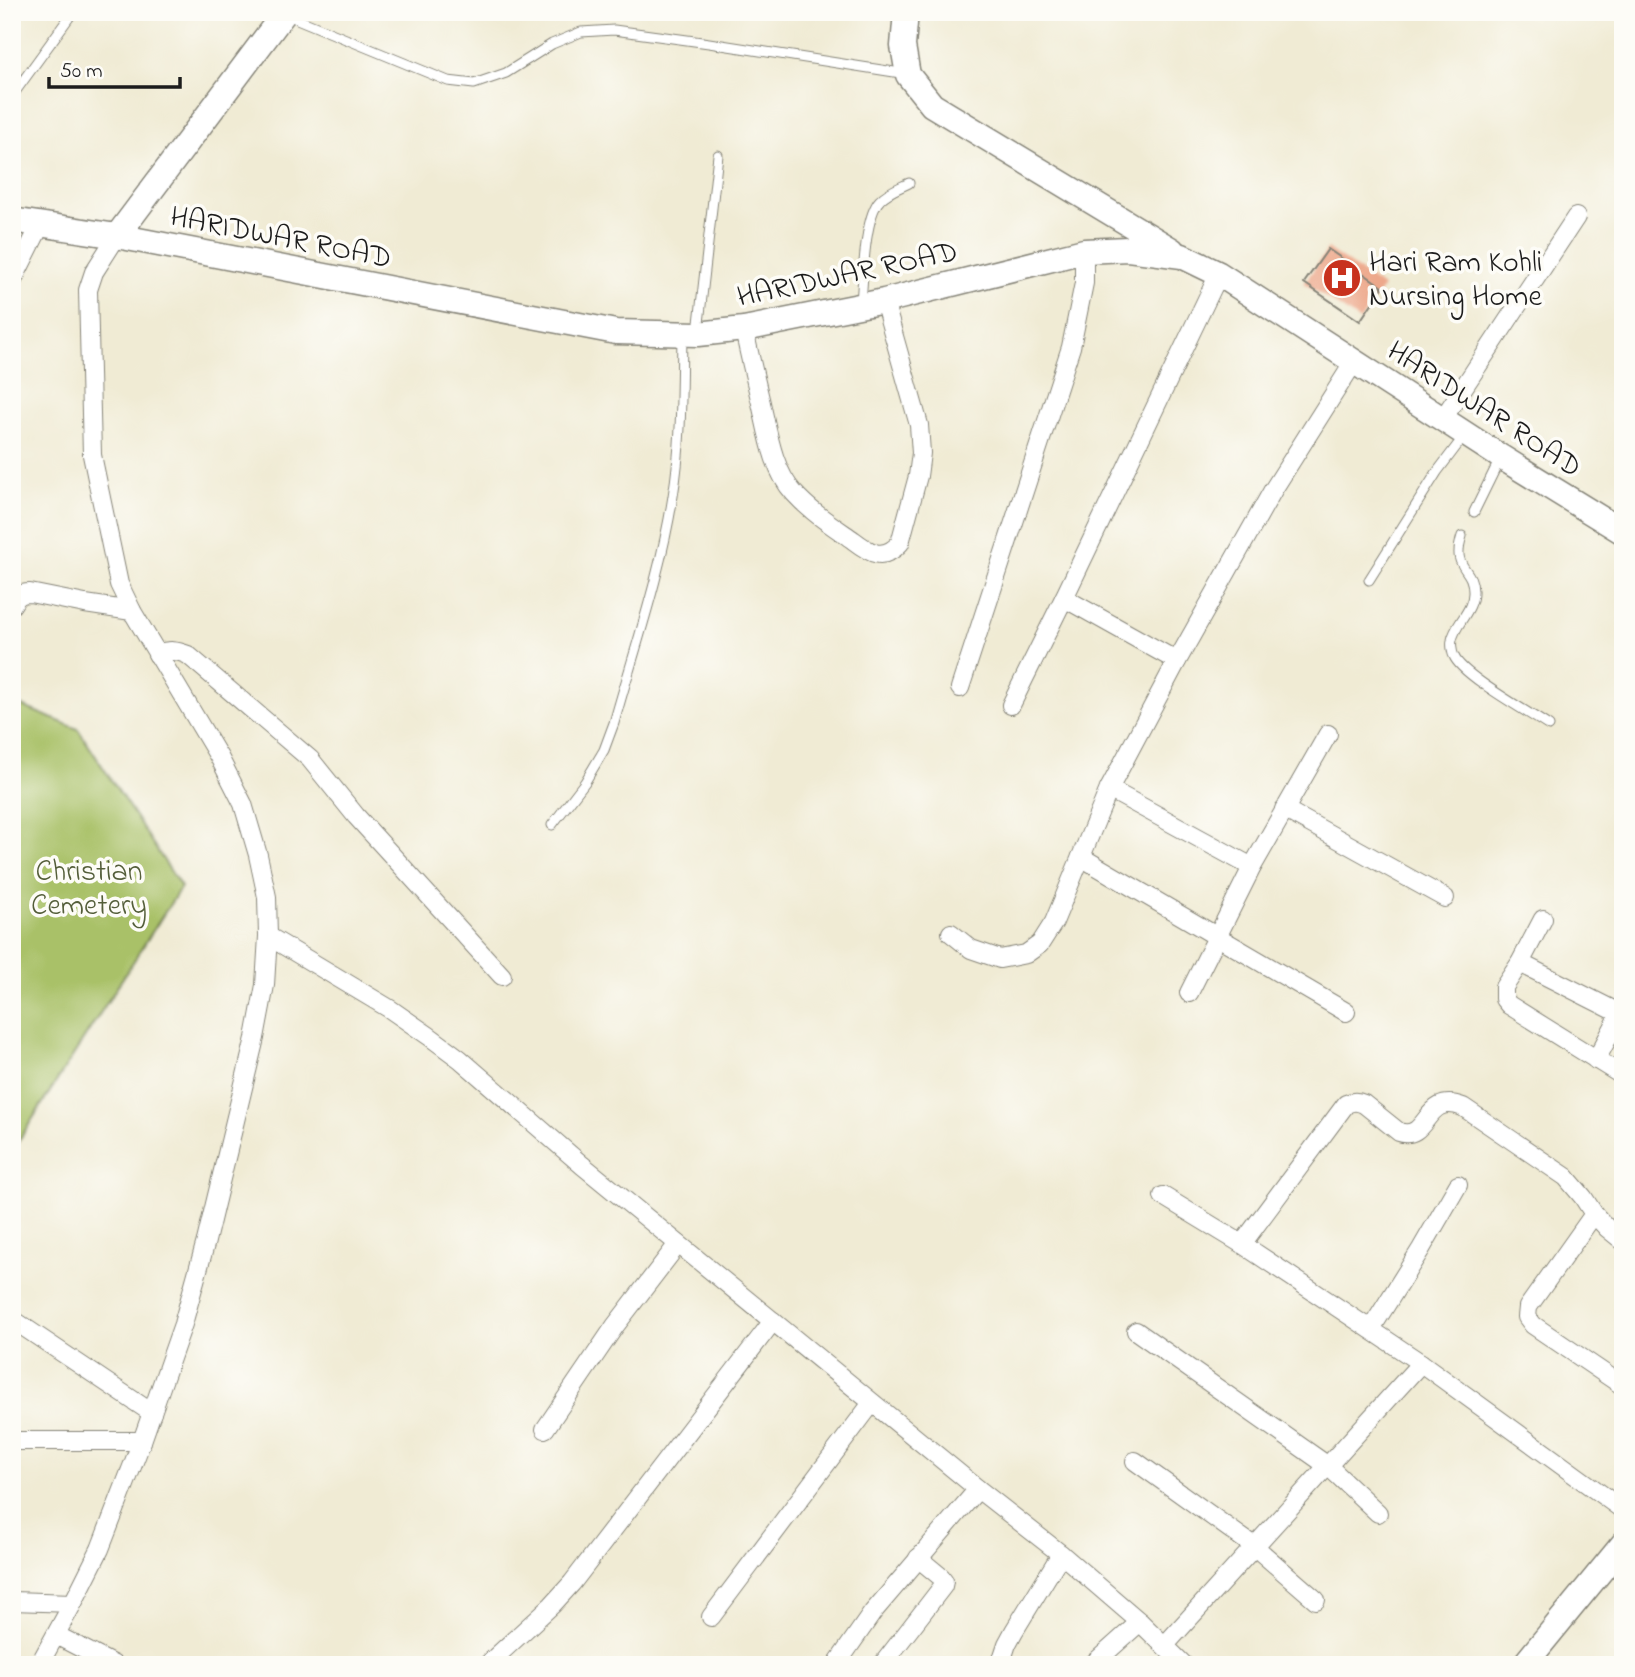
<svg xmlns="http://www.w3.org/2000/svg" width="1635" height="1677" font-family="'Indie Flower',sans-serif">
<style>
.green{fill:#a9c167;stroke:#626e42;stroke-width:2}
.building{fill:#eda88b}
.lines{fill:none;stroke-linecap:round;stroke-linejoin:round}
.lane-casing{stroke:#868478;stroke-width:11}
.street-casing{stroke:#868478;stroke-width:20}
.secondary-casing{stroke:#868478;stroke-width:27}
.lane{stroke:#fff;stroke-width:9}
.street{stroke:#fff;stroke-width:18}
.secondary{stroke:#fff;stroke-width:24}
.labels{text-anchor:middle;stroke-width:7;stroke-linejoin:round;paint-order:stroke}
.street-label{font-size:30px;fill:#1c1c1c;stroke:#fdfcf7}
.poi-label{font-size:30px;fill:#1c1c1c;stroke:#fdfcf7;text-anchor:start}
.park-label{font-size:30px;fill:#545e3a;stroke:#fdfcf7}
</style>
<rect width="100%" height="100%" fill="#fdfcf7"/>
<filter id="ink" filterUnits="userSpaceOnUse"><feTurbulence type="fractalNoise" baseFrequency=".0143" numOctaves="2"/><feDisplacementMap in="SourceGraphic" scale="14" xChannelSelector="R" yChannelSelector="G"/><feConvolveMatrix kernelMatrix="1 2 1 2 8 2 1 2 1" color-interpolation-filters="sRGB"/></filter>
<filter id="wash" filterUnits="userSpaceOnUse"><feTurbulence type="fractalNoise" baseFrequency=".00686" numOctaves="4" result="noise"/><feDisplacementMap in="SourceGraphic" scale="28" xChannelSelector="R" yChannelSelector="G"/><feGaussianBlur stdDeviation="1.57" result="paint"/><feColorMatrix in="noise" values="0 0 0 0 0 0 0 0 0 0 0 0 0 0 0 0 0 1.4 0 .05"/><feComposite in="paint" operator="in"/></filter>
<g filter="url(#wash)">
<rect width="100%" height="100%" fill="#f0ebd4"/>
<polygon class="green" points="12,702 78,729 181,887 12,1151"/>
<g id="blocks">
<polygon class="building" points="1328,249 1383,287 1360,321 1304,283"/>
</g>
</g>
<g filter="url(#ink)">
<use href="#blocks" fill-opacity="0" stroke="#868478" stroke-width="2"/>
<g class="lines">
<g class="lane-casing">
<g id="lane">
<polyline points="285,14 448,81 474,84 506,73 552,44 581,32 614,30 709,43 907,74"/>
<polyline points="12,96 73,12"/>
<path d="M861,304c2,-23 3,-88 19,-104 7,-8 19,-12 29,-17"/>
<polyline points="698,332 718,155"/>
<polyline points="1474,512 1500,459"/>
<path d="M1462,536c-11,34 11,30 11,55 1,19 -18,33 -21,49 -1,4 0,13 2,16 7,19 76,57 95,70"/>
<polyline points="1369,580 1437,472 1465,435"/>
<path d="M552,825l33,-43 19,-32 10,-27c21,-75 47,-150 59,-227 9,-53 8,-107 9,-160"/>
</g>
</g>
<g class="street-casing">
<g id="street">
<polyline points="12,282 41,224"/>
<path d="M744,329c5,25 11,49 17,74 7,30 12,67 33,90 17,19 39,33 59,47 17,13 30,22 47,3l18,-67 3,-23 -2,-28 -35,-124"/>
<polyline points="1442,420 1576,217"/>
<polyline points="1064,598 1177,661"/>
<path d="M12,605c5,-9 8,-12 18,-12l55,11 47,7"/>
<path d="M157,654c12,-4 19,-4 31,1l122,104 46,57 146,160"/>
<polyline points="960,688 1071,347 1084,283 1084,251"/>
<polyline points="1011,705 1064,598 1219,274"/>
<polyline points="1109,789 1252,867"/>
<polyline points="1284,809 1445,898"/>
<polyline points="1081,857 1346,1012"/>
<polyline points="1543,919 1520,963 1504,987 1504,999 1509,1005 1623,1076"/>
<polyline points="951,933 971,949 1000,959 1026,954 1040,944 1054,922 1109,789 1177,661 1273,490 1354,362"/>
<polyline points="268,936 390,1009 429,1036 460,1059 582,1165 978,1489 1061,1554 1140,1622 1184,1665"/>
<polyline points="1520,963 1623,1015"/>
<polyline points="1189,993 1252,867 1328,734"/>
<polyline points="1596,1060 1623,1009"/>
<polyline points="1163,1196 1242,1244 1421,1363 1623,1510"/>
<polyline points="1594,1214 1528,1307 1527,1317 1533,1325 1623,1386"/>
<path d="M1242,1244l104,-140c7,-3 11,-3 18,0l35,28c30,10 25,-41 64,-25l103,70 17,20 11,17 13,14 16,13"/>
<polyline points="12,1319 152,1413"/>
<polyline points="1371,1329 1421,1249 1458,1185"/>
<polyline points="1136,1331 1328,1466 1378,1513"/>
<polyline points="545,1429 615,1326 678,1244"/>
<polyline points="12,1441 142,1441"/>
<polyline points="1135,1461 1255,1547 1316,1600"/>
<polyline points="12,1601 73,1603"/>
<polyline points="711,1617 872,1403"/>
<polyline points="56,1635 114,1665"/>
<polyline points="1165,1645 1421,1363"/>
<polyline points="39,1665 73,1603 100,1549 142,1441 183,1324 206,1241 255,1038 265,985 268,936 267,897 258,855 243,804 219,757 132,611 119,584 92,455 88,290 94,272 117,236"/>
<polyline points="487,1665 552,1605 572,1583 773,1321"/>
<polyline points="836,1665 873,1612 978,1489"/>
<polyline points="882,1665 943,1586 944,1581 941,1577 918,1558"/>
<polyline points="1000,1665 1007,1644 1014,1631 1061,1554"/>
<polyline points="1092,1665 1140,1622"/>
</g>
</g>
<g class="secondary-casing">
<g id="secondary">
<polyline points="906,12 903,46 908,75 932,105 1172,250"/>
<polyline points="12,220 117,236 616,332 698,334 744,329 884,301 1084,251 1128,249 1182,256 1219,274 1501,457 1623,532"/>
<polyline points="117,236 285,12"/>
<polyline points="1524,1665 1623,1544"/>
</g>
</g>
<use href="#lane" class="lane"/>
<use href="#street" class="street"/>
<use href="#secondary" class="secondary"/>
</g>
</g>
<defs>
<g id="hospital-disc" transform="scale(2.0125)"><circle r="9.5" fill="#c8321e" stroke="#fdfcf7"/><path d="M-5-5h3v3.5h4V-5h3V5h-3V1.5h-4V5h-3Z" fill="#fff"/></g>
</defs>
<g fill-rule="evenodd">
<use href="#hospital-disc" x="1342" y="278"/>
</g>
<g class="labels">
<g class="street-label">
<text transform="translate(281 236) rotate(11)" y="10">HARIDWAR ROAD</text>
<text transform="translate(847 273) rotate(-12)" y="10">HARIDWAR ROAD</text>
<text transform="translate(1485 408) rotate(33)" y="10">HARIDWAR ROAD</text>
</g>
<g class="poi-label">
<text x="1369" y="271">Hari Ram Kohli<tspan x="1369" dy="34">Nursing Home</tspan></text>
</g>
<g class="park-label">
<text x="89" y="880">Christian<tspan x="89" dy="34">Cemetery</tspan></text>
</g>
</g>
<rect width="1635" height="1677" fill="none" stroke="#fdfcf7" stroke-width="42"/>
<path d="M49 77v10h131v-10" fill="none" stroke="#1c1c1c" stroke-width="3.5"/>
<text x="60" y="77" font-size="21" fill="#1c1c1c" stroke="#fdfcf7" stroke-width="5" paint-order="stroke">50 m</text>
</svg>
